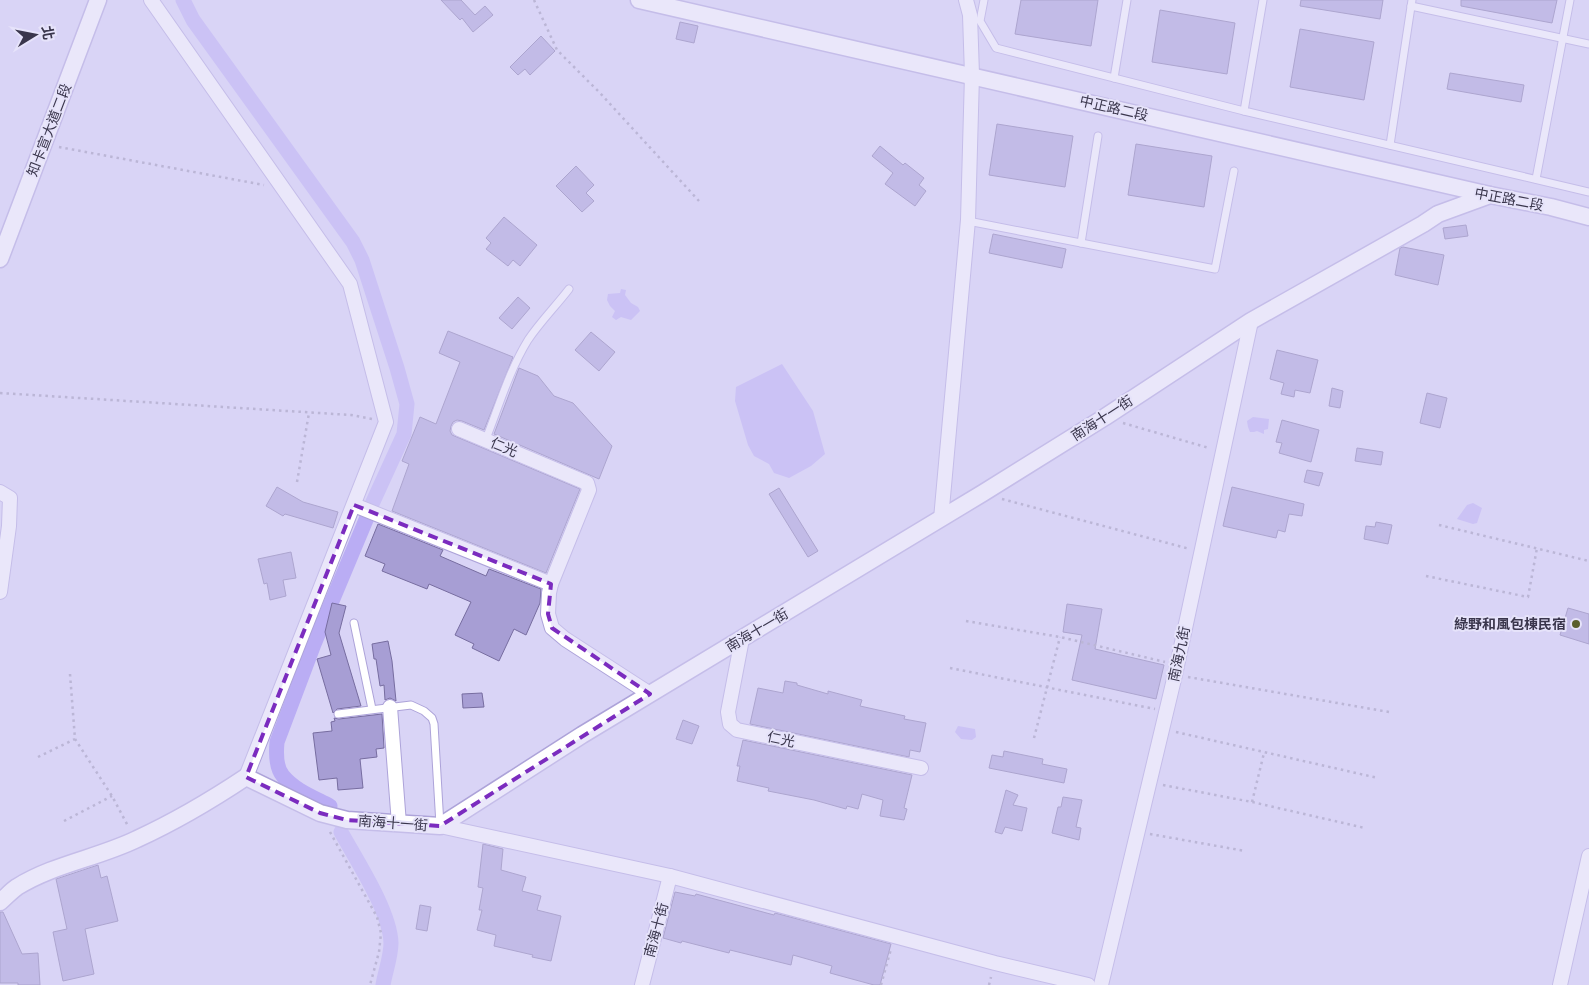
<svg xmlns="http://www.w3.org/2000/svg" width="1589" height="985" font-family="'Roboto Condensed','Noto Sans TC',sans-serif">
<style>
.water{fill:#baadf4}
.lines{fill:none;stroke-linecap:round;stroke-linejoin:round}
.canal{stroke:#baadf4;stroke-width:15}
.building{fill:#a79ed4;stroke:#776da0}
.service-casing{stroke:#ada3d9;stroke-width:9}
.minor-casing{stroke:#ada3d9;stroke-width:16}
.tertiary-casing{stroke:#ada3d9;stroke-width:19}
.path{stroke:#9792af;stroke-width:2.5;stroke-dasharray:2.5 4;stroke-linecap:butt}
.service{stroke:#fff;stroke-width:7}
.minor{stroke:#fff;stroke-width:14}
.tertiary{stroke:#fff;stroke-width:16}
.marked{fill:none;stroke:#7b2cbf;stroke-width:4;stroke-dasharray:10 6;stroke-linejoin:round}
.poi-dot{fill:#5b5f2c;stroke:#e6e3fa;stroke-width:2}
.labels{text-anchor:middle;stroke-width:4;stroke-linejoin:round;paint-order:stroke}
.street-label{font-size:14px;fill:#3a364c;stroke:#e6e3fa}
.poi-label{font-size:14px;font-weight:bold;fill:#3a364c;stroke:#e6e3fa;text-anchor:end}
</style>
<rect width="100%" height="100%" fill="#d9d4f6"/>
<g class="water">
<polygon points="621,289 626,290 625,295 631,303 638,307 640,311 631,320 621,317 616,320 612,317 615,311 610,306 607,300 608,294 620,293"/>
<polygon points="782,364 813,411 825,454 811,466 789,478 774,473 769,464 754,456 748,445 735,401 736,387"/>
<polygon points="1253,417 1269,419 1268,429 1264,430 1264,434 1257,431 1254,432 1250,432 1248,427 1247,421"/>
<polygon points="1473,503 1482,508 1477,523 1473,524 1457,519 1467,505"/>
<polygon points="958,726 975,729 976,737 972,740 961,739 955,732"/>
</g>
<g class="lines">
<g class="canal">
<polyline points="183,0 193,20 353,242 362,260 397,368 407,404 404,434 372,504"/>
<path d="M330,806c-15,-8 -36,-16 -47,-30 -7,-8 -7,-23 -6,-34l37,-98 54,-129"/>
<path d="M341,832c16,29 49,79 50,111 0,14 -6,29 -8,42"/>
</g>
</g>
<g class="building">
<polygon points="441,0 461,0 475,15 485,6 493,15 473,32 462,18 460,20"/>
<polygon points="1021,0 1098,0 1091,46 1015,34"/>
<polygon points="1301,0 1383,0 1380,19 1300,6"/>
<polygon points="1461,0 1557,0 1552,23 1461,6"/>
<polygon points="1160,10 1235,23 1227,74 1152,62"/>
<polygon points="680,22 698,26 694,43 676,39"/>
<polygon points="1300,29 1374,42 1364,100 1290,87"/>
<polygon points="541,36 555,51 530,75 525,69 518,75 510,67"/>
<polygon points="1450,73 1524,85 1521,102 1447,89"/>
<polygon points="997,124 1073,136 1065,187 989,175"/>
<polygon points="1136,144 1212,156 1204,207 1128,195"/>
<polygon points="880,146 903,165 905,163 924,178 919,185 926,191 915,206 885,184 893,173 872,156"/>
<polygon points="576,166 594,185 586,193 594,201 582,212 556,186"/>
<polygon points="504,217 537,245 520,266 513,260 508,266 486,249 491,243 486,238"/>
<polygon points="1466,225 1468,236 1445,239 1443,228"/>
<polygon points="993,234 1066,249 1062,268 989,253"/>
<polygon points="1403,247 1444,255 1438,285 1395,275 1400,248"/>
<polygon points="518,297 530,308 512,329 499,318"/>
<polygon points="448,331 513,357 484,430 462,421 457,420 453,422 451,426 450,431 452,435 580,489 546,573 392,511 409,464 402,461 420,417 436,424 460,362 439,353"/>
<polygon points="591,332 615,352 599,371 575,350"/>
<polygon points="1277,350 1318,360 1310,393 1295,390 1294,397 1281,394 1284,383 1270,379"/>
<polygon points="519,368 538,376 554,396 573,403 612,446 599,479 494,434"/>
<polygon points="1332,388 1343,391 1340,408 1329,406"/>
<polygon points="1427,393 1447,398 1440,428 1420,423"/>
<polygon points="1282,420 1319,430 1311,462 1279,453 1282,443 1276,442"/>
<polygon points="1357,448 1383,452 1381,465 1355,461"/>
<polygon points="1307,470 1323,473 1319,486 1304,482"/>
<polygon points="277,487 303,502 338,512 333,528 285,514 283,516 266,506"/>
<polygon points="1232,487 1304,504 1302,516 1289,514 1285,532 1278,530 1276,538 1223,526"/>
<polygon points="779,488 818,551 808,557 769,494"/>
<polygon points="1376,522 1392,525 1388,544 1364,539 1366,526 1375,527"/>
<polygon points="378,524 443,550 440,556 486,576 489,569 541,589 540,603 526,635 514,629 499,661 472,648 474,644 455,635 471,602 429,584 427,589 382,571 385,564 365,556"/>
<polygon points="291,552 296,578 283,580 286,596 270,600 267,583 264,584 258,559"/>
<polygon points="332,603 346,606 339,633 361,706 337,709 333,713 317,659 331,655 325,632"/>
<polygon points="1067,604 1102,609 1095,649 1164,665 1156,699 1072,680 1082,635 1063,632"/>
<polygon points="1568,608 1589,614 1589,644 1560,635"/>
<polygon points="388,641 392,661 396,701 390,698 385,700 384,685 380,686 376,659 374,659 372,644"/>
<polygon points="785,681 797,683 797,685 828,694 828,691 862,700 860,706 905,716 904,719 926,723 920,752 910,750 909,757 750,724 758,688 783,693"/>
<polygon points="482,693 484,707 463,708 462,694"/>
<polygon points="382,714 384,748 376,749 377,757 360,759 363,788 338,790 337,778 319,780 313,733 332,731 331,722 335,721 334,718 339,719"/>
<polygon points="683,720 699,726 692,744 676,739"/>
<polygon points="743,740 912,775 904,808 907,809 904,820 880,816 883,800 862,794 858,809 847,806 846,809 814,800 768,791 769,788 737,781 740,766 737,766"/>
<polygon points="1004,751 1043,759 1042,764 1067,769 1064,783 989,768 992,755 1003,757"/>
<polygon points="1006,790 1018,795 1013,805 1027,808 1022,831 1005,827 1002,834 995,832"/>
<polygon points="1063,797 1082,800 1076,827 1081,828 1079,840 1052,833 1058,807 1061,807"/>
<polygon points="483,844 503,849 501,870 526,877 522,891 541,896 537,910 561,916 551,961 532,957 533,955 494,946 496,935 477,930 482,910 479,910 483,888 478,887"/>
<polygon points="98,865 101,878 107,876 118,921 85,929 94,974 63,981 53,932 67,929 56,879"/>
<polygon points="675,892 695,896 696,894 774,915 775,913 891,944 880,985 874,985 830,973 832,966 793,955 791,965 730,950 729,953 682,941 681,943 663,938"/>
<polygon points="420,905 431,907 427,931 416,929"/>
<polygon points="0,912 3,912 22,954 38,953 40,985 18,985 18,983 0,983"/>
</g>
<g class="lines">
<g class="service-casing">
<g id="service">
<polyline points="984,0 980,21 996,48 1244,111"/>
<polyline points="1263,0 1244,111 1589,192"/>
<polyline points="1411,6 1589,44"/>
<polyline points="1114,78 1127,0"/>
<polyline points="1390,145 1412,0"/>
<polyline points="1536,179 1570,0"/>
<polyline points="968,220 973,222 1215,269 1234,171"/>
<polyline points="1081,243 1098,136"/>
<path d="M486,439c13,-33 23,-68 42,-99 12,-18 28,-34 41,-51"/>
<polyline points="354,623 372,709"/>
<polyline points="338,714 411,705 424,711 432,718 434,724 440,825"/>
</g>
</g>
<g class="minor-casing">
<g id="minor">
<polyline points="151,0 350,284 386,422 246,777"/>
<polyline points="459,429 587,483 589,490 551,584 549,593 548,614 552,628 565,639 650,694"/>
<polyline points="0,492 10,498 9,526 0,592"/>
<polyline points="354,505 551,584"/>
<polyline points="941,519 968,220 972,75 970,15 966,0"/>
<polyline points="742,639 728,712 730,724 737,730 921,768"/>
<polyline points="390,707 399,824"/>
<polyline points="440,826 670,876 995,963 1088,985"/>
<polyline points="642,985 670,876"/>
<polyline points="1101,985 1175,675 1251,321"/>
<polyline points="1560,985 1589,856"/>
</g>
</g>
<g class="tertiary-casing">
<g id="tertiary">
<polyline points="639,0 1490,195 1551,207 1589,217"/>
<polyline points="0,259 98,0"/>
<path d="M0,902c6,-5 11,-11 17,-15 37,-23 81,-29 120,-48 37,-17 76,-40 109,-62l74,36 27,7 93,6 142,-91 401,-242 122,-76 146,-96 172,-97 15,-10 52,-19"/>
</g>
</g>
<g class="path">
<polyline points="534,0 557,50 600,93 699,201"/>
<polyline points="59,147 264,185"/>
<polyline points="0,393 351,415 372,419"/>
<polyline points="1123,423 1209,448"/>
<polyline points="297,482 309,413"/>
<polyline points="1002,499 1190,549"/>
<polyline points="1439,525 1589,561"/>
<polyline points="1426,576 1528,597 1537,548"/>
<polyline points="966,621 1060,637 1165,662"/>
<polyline points="950,668 1155,709"/>
<polyline points="70,674 75,739 112,796 128,826"/>
<polyline points="1188,677 1389,712"/>
<polyline points="1176,732 1378,778"/>
<polyline points="1034,738 1060,637"/>
<polyline points="38,757 75,739"/>
<polyline points="1163,785 1252,802 1365,828"/>
<polyline points="1252,802 1264,753"/>
<polyline points="64,821 112,796"/>
<polyline points="330,832 377,917 381,933 379,952 370,985"/>
<polyline points="1150,834 1245,851"/>
<polyline points="881,985 891,949"/>
<polyline points="989,985 991,977"/>
</g>
<use href="#service" class="service"/>
<use href="#minor" class="minor"/>
<use href="#tertiary" class="tertiary"/>
</g>
<path d="M0 0H1589V985H0ZM354,505l197,79 -3,30 4,14 98,66 -210,132 -93,-6 -27,-7 -74,-36z" fill="#d9d4f6" fill-opacity=".55" fill-rule="evenodd"/>
<path class="marked" d="M354,505l197,79 -3,30 4,14 98,66 -210,132 -93,-6 -27,-7 -74,-36z"/>
<circle class="poi-dot" cx="1576" cy="624" r="5"/>
<g class="labels">
<g class="street-label">
<text transform="translate(1114 108) rotate(13)" y="5">中正路二段</text>
<text transform="translate(49 130) rotate(-69)" y="5">知卡宣大道二段</text>
<text transform="translate(1509 199) rotate(11)" y="5">中正路二段</text>
<text transform="translate(1102 418) rotate(-33)" y="5">南海十一街</text>
<text transform="translate(504 447) rotate(23)" y="5">仁光</text>
<text transform="translate(757 630) rotate(-31)" y="5">南海十一街</text>
<text transform="translate(1179 654) rotate(-78)" y="5">南海九街</text>
<text transform="translate(781 739) rotate(12)" y="5">仁光</text>
<text transform="translate(393 823) rotate(4)" y="5">南海十一街</text>
<text transform="translate(656 930) rotate(-75)" y="5">南海十街</text>
</g>
<g class="poi-label">
<text x="1566" y="629">綠野和風包棟民宿</text>
</g>
</g>
<g transform="translate(35 35) rotate(80)" stroke="#e6e3fa" stroke-width="4" paint-order="stroke">
<path d="M0-4L9 19L0 12L-9 19Z" fill="#3a364c"/>
<text y="-8" font-size="14" font-weight="bold" text-anchor="middle" fill="#3a364c">北</text>
</g>
</svg>
